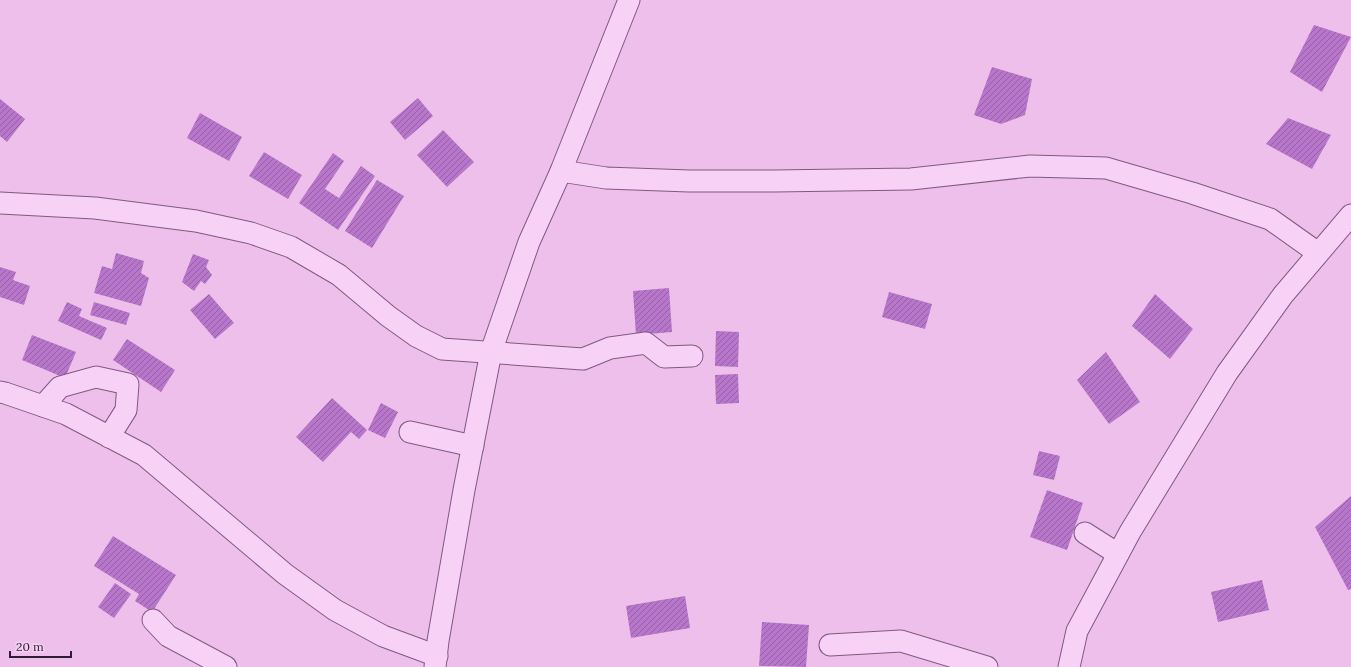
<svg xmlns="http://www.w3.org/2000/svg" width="1351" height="667" font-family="Lora,serif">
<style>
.building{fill:url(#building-hatch)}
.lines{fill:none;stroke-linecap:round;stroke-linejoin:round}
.street-casing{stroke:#805885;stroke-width:23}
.street{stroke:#f8d2f6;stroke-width:21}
</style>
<defs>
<pattern id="building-hatch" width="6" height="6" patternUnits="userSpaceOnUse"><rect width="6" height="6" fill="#b876cb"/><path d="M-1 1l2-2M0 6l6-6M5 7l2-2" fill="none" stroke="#9660a6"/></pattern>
</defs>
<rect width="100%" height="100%" fill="#edbfea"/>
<g class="building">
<polygon points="1314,25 1351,37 1322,92 1290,72"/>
<polygon points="992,67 1032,79 1025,115 1001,124 974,115"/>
<polygon points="418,98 433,116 405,140 390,122"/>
<polygon points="0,99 25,119 7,142 0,136"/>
<polygon points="200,113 242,137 229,161 187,138"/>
<polygon points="1288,118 1331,135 1312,169 1266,144"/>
<polygon points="443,130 474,162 447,187 417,155"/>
<polygon points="264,152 302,175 288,199 249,176"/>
<polygon points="333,153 344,161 325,189 339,198 361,166 375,176 338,230 299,203"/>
<polygon points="377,180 404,196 372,248 345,231"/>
<polygon points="116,253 144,261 141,273 149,278 141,306 94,293 102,266 112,269"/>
<polygon points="193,254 209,260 206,267 212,275 205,284 201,281 194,291 182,282"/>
<polygon points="0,267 16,272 13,280 30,286 24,305 0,297"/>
<polygon points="669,288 672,332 636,335 633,291"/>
<polygon points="889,292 932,304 925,329 882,317"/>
<polygon points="209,294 234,323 215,339 190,310"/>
<polygon points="1155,294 1193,329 1170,359 1132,326"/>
<polygon points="67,302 82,309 79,316 107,328 101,340 58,321"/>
<polygon points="94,302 130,313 126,325 90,315"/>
<polygon points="716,331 739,332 738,367 715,366"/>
<polygon points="32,335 76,352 65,378 22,360"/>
<polygon points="127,339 175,370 161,392 113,360"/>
<polygon points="1106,352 1140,402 1109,424 1077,380"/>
<polygon points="738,374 739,403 716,404 715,375"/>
<polygon points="332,398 367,430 359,439 351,432 323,462 296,437"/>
<polygon points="381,403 398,412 385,438 368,430"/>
<polygon points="1039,451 1060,456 1054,480 1033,475"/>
<polygon points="1047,490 1083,503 1067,550 1030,537"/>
<polygon points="1351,496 1351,589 1348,590 1315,527"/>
<polygon points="113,536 176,575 152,612 135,601 139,594 94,566"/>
<polygon points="1262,580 1269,610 1218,622 1211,592"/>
<polygon points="115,583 131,594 114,618 98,607"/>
<polygon points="685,596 690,628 631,638 626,606"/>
<polygon points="762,622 809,625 806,667 759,666"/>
</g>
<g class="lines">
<g class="street-casing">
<g id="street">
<polyline points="561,171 606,178 689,181 774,181 911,179 1030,166 1106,168 1192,193 1270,219 1318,253"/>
<polyline points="0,203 95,208 196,221 251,233 291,247 339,275 388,316 416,336 442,349 583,359 610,348 646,343 664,357 692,356"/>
<polyline points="0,392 5,393 66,414 144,455 285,574 335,610 383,636 437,656"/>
<polyline points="43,406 60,387 96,377 128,384 126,410 109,437"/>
<polyline points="410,432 473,446"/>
<polyline points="1085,533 1118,554"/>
<polyline points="153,620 168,636 226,667"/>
<polyline points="830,645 901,641 987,667"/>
<polyline points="435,667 438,641 464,490 491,352 529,242 561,171 629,0"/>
<polyline points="1069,667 1077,631 1130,532 1227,373 1283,295 1351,215"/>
</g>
</g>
<use href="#street" class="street"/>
</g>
<path d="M10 651v6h61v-6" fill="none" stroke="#311c35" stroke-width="2"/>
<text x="16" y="651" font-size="12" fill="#311c35" stroke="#f4cff2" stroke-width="3" paint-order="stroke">20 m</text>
</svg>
